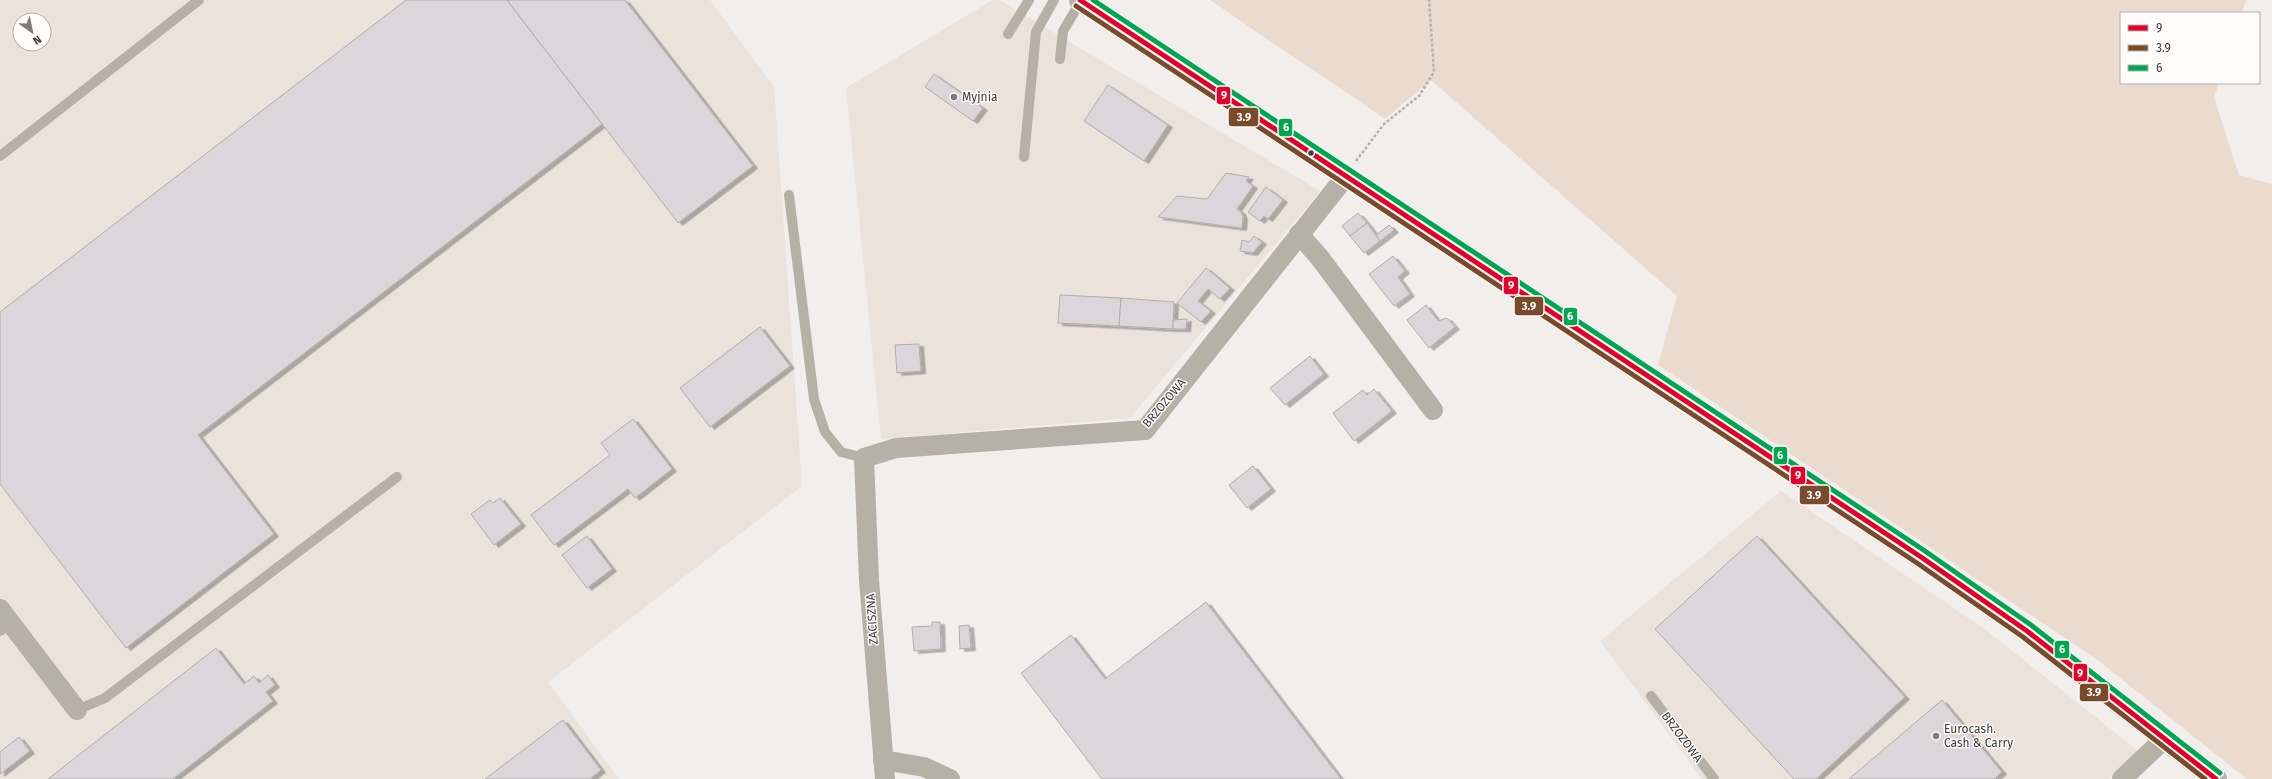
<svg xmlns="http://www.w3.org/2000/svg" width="2272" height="779" font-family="'Fira Sans',sans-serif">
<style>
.built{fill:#eae2db;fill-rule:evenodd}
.green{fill:#eadbce}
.building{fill:#dcd6db;stroke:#b0aead;filter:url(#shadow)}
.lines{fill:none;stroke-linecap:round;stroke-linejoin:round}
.path{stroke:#b6b1ab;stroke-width:2.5;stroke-dasharray:3 2;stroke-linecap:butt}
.service{stroke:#b6b0a7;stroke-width:10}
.minor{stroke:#b6b0a7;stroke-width:20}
.primary{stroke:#b9b2a8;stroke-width:22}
.bus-1-casing{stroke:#fefcfa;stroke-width:8}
.bus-2-casing{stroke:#fefcfa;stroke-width:8}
.bus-3-casing{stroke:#fefcfa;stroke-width:8}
.bus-1{stroke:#e4002b;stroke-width:5}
.bus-2{stroke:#7a4b2a;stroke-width:5}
.bus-3{stroke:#00a651;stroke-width:5}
.poi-dot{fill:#7d7a78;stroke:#fefcfa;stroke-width:1.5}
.bus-dot{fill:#3e3c3a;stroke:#fefcfa;stroke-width:1.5}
.labels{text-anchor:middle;stroke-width:3;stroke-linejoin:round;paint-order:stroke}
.poi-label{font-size:12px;fill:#3e3c3a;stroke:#fefcfa;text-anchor:start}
.street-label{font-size:12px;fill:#3e3c3a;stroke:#fefcfa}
.line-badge{stroke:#fefcfa;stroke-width:1.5}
.badge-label{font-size:11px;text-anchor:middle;font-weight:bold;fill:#fff}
</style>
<defs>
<filter id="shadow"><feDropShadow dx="4.5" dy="2.5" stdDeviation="0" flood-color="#0004"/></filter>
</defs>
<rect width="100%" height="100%" fill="#f1eeec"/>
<g class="built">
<path d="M0,0h710l64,87 28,399 -254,196 71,97h-619zM20,20h24v24h-24z"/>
<polygon points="993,0 999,0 1320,191 1130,418 881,439 846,88"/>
<polygon points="1781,491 1986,630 2138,751 2109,779 1702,779 1600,641"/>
</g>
<polygon class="green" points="1210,0 2246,0 2242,13 2121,13 2121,83 2219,83 2214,97 2239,175 2272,184 2272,779 2247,779 2095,658 1658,365 1677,296 1431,80 1385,119"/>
<g class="building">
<polygon points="406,0 507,0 602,124 198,435 274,534 126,648 0,484 0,312"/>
<polygon points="507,0 625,0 753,166 678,223"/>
<polygon points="934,74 983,108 973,121 925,87"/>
<polygon points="1108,85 1168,125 1144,161 1084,121"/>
<polygon points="1226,173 1249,177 1246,181 1253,186 1237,209 1241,212 1243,217 1242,228 1158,217 1177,196 1207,199"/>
<polygon points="1266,187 1283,200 1268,219 1264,216 1260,221 1248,212"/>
<polygon points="1358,213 1367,223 1350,236 1342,226"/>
<polygon points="1367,223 1380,241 1364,253 1350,236"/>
<polygon points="1389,225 1394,230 1380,241 1376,235"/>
<polygon points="1254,236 1262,242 1253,253 1240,251 1242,240 1249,242"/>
<polygon points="1393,256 1405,271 1398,277 1410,294 1394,306 1369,274"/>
<polygon points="1206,268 1230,288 1220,299 1208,289 1198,301 1211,311 1201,322 1177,303"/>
<polygon points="1060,295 1121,298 1119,326 1058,323"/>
<polygon points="1121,298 1174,302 1173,329 1119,326"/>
<polygon points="1426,305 1438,321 1447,318 1455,327 1429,348 1407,320"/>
<polygon points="1187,319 1186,329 1173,329 1173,320"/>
<polygon points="760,327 790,366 710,427 680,388"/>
<polygon points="919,344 921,371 897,373 895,345"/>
<polygon points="1310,356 1324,374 1285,405 1270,388"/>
<polygon points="1374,389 1392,411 1354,441 1333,413 1363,390 1367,395"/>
<polygon points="633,419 672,469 635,498 628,489 554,545 531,515 610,455 601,443"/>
<polygon points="1253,466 1271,489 1247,508 1229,485"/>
<polygon points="500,498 521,524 494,545 471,514 490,500 493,503"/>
<polygon points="587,536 612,569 587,588 562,555"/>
<polygon points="1757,536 1905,697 1816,779 1794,779 1655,629"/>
<polygon points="1206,602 1341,779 1102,779 1021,673 1071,635 1105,679"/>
<polygon points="932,622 940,622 941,649 914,651 912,627 932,626"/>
<polygon points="969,625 971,648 960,649 959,626"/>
<polygon points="216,648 244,684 254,676 259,683 268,675 275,685 266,692 273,701 173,779 48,779"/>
<polygon points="1942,700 2002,772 1994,779 1849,779"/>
<polygon points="563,720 601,770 590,779 485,779"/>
<polygon points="19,737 30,751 0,774 0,752"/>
</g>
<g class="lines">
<polyline class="path" points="1356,161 1384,124 1419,96 1434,72 1429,0"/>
<g class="service">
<polyline points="1008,34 1029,0"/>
<polyline points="1060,59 1063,31 1081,1"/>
<polyline points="0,156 199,0"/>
<polyline points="1024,157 1036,32 1054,0"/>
<polyline points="789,195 814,399 825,432 841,452 864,458"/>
<polyline points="0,631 10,623"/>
<polyline points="1651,696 1714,779"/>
<polyline points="77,710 105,698 397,477"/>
</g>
<g class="minor">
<polyline points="1299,234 1320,258 1433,410"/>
<polyline points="0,609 77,710"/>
<polyline points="883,760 924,767 950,779"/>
<polyline points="885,779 869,580 864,458 896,448 1145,430 1346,176"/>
<polyline points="2122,779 2165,738"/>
</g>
<polyline class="primary" points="1080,0 1921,557 2027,631 2216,779"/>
<g class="bus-1-casing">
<polyline id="bus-1" points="1080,0 1921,557 2027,631 2216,779"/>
</g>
<g class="bus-2-casing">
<polyline id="bus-2" points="1076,6 1917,563 2023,637 2205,779"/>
</g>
<g class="bus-3-casing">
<polyline id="bus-3" points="1093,0 1925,551 2031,625 2220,773"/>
</g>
<use href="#bus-1" class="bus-1"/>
<use href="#bus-2" class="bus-2"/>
<use href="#bus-3" class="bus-3"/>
</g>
<g class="poi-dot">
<circle cx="954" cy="97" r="4"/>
<circle cx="1936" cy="736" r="4"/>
</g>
<circle class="bus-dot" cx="1311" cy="153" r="3.5"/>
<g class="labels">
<g class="poi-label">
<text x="962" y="101">Myjnia</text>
<text x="1944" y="733">Eurocash.<tspan x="1944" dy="14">Cash &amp; Carry</tspan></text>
</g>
<g class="street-label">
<text transform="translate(1164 403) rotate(-50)" y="4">BRZOZOWA</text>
<text transform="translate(872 619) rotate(-94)" y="4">ZACISZNA</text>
<text transform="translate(1682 737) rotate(53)" y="4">BRZOZOWA</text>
</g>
</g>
<g class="line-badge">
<rect x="1216" y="86" width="15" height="19" rx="4" fill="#e4002b"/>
<rect x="1228" y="107" width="31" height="20" rx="4" fill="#7a4b2a"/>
<rect x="1278" y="118" width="15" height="19" rx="4" fill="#00a651"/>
<rect x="1503" y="276" width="16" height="19" rx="4" fill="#e4002b"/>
<rect x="1514" y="296" width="30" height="20" rx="4" fill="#7a4b2a"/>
<rect x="1563" y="307" width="15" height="19" rx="4" fill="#00a651"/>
<rect x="1773" y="446" width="15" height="19" rx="4" fill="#00a651"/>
<rect x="1790" y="466" width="16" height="19" rx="4" fill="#e4002b"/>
<rect x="1799" y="485" width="31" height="20" rx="4" fill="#7a4b2a"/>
<rect x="2054" y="640" width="16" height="19" rx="4" fill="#00a651"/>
<rect x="2073" y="663" width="15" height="19" rx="4" fill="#e4002b"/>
<rect x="2079" y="683" width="30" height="19" rx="4" fill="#7a4b2a"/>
</g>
<g class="badge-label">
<text x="1224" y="99">9</text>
<text x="1244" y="121">3.9</text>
<text x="1286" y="131">6</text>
<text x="1511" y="289">9</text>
<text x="1529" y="310">3.9</text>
<text x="1570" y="320">6</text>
<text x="1780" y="459">6</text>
<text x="1798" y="479">9</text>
<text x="1814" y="499">3.9</text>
<text x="2062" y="653">6</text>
<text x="2080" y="677">9</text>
<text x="2094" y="696">3.9</text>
</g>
<rect x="2120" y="12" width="140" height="72" fill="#fefcfa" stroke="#b1afad"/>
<rect x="2128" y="25" width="20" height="6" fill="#e4002b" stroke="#b1afad"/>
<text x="2156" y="32" font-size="12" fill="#3e3c3a">9</text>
<rect x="2128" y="45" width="20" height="6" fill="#7a4b2a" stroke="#b1afad"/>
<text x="2156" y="52" font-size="12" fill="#3e3c3a">3.9</text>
<rect x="2128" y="65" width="20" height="6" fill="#00a651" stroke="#b1afad"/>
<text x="2156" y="72" font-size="12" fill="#3e3c3a">6</text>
<g transform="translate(32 32) rotate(147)"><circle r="19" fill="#fefcfa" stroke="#b1afad"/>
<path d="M0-3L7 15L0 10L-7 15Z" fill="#7d7a78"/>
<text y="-6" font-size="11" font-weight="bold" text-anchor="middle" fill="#3e3c3a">N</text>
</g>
</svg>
